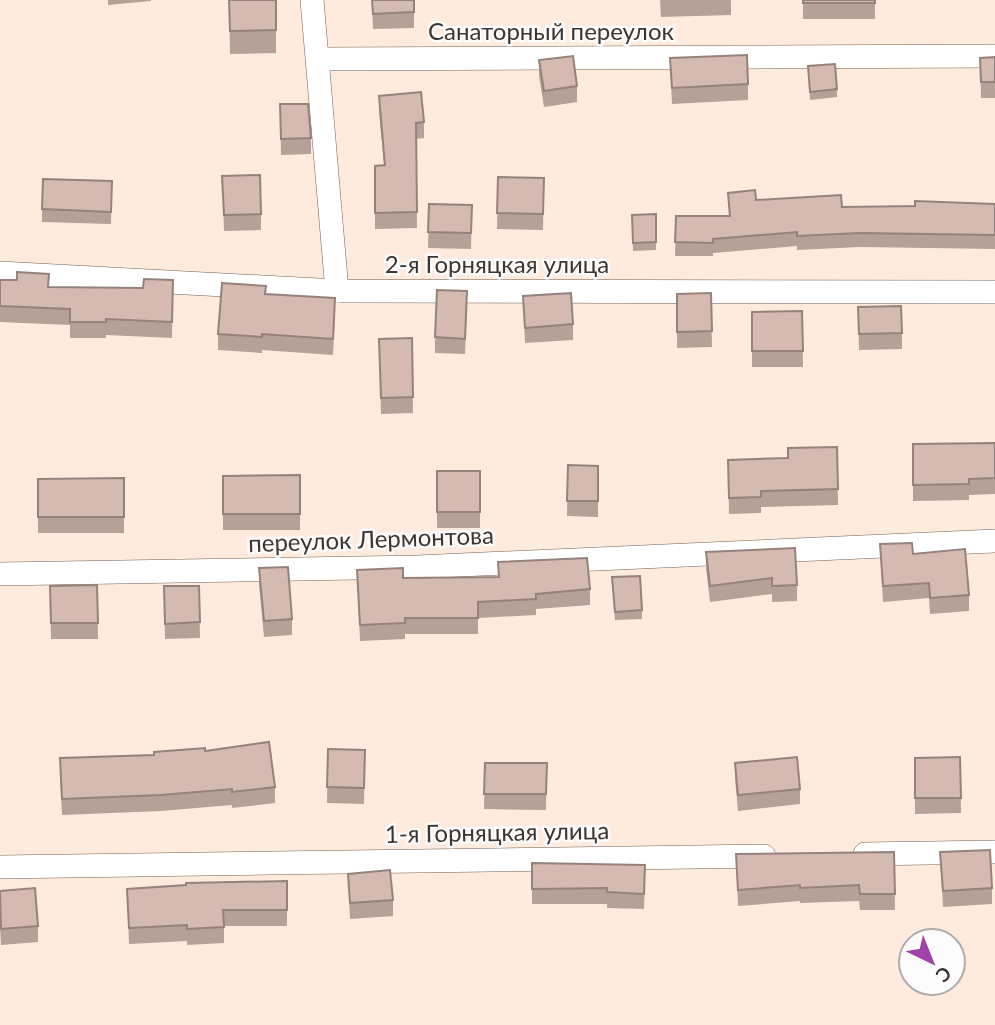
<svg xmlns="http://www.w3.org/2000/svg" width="995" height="1025" font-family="Lato,sans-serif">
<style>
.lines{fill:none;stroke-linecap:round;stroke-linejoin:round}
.minor-casing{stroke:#746052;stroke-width:24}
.minor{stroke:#fff;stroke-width:23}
.wall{fill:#b7a098}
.building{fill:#d5bab1;stroke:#95827c;stroke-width:2}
.labels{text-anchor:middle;stroke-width:5;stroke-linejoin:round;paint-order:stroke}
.street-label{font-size:24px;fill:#3e352f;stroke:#fcfcfc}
</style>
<rect width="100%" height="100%" fill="#feebde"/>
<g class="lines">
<g class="minor-casing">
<g id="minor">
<polyline points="312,0 337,291"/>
<polyline points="318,59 995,56"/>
<polyline points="0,273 337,291 995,292"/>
<polyline points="0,574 417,567 995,541"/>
<polyline points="865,854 995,852"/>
<polyline points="0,867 764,856"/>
</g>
</g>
<use href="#minor" class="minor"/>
</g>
<g class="wall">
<polygon points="108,0 151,0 151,1 108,5"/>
<polygon points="229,0 276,0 276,53 230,54"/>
<polygon points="372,0 414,0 414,28 373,29"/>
<polygon points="660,0 731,0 731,15 661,17"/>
<rect x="803" y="0" width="72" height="19"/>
<polygon points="995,57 995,98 981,98 980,58"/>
<polygon points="670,58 748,84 748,100 672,104"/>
<polygon points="539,60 577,86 577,102 544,107 539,76"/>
<polygon points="808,66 837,89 837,97 810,100"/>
<polygon points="379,96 424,122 424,138 416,139 417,228 375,229 375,166 384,165 379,112"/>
<polygon points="280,104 311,138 311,154 281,155"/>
<polygon points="222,176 261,214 261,230 224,231"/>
<polygon points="498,177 544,178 543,230 497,229"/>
<polygon points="112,181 111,224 42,222 42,209"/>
<polygon points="728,193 756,200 842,207 995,204 995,249 860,247 797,250 797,246 713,253 713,256 675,256 676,216 729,216"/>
<polygon points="429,204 472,205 471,249 428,248"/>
<polygon points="656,214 656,250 633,251 632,215"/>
<polygon points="0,280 49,287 143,288 173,280 172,338 106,335 106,338 70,338 70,325 0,322"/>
<polygon points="711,293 712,347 677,348 677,294"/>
<polygon points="266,294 335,314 333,355 262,350 262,353 218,350 218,334"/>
<polygon points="523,296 573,324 573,340 525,343"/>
<polygon points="467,307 465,354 435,353 435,337"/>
<polygon points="858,307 902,333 902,349 859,350"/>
<polygon points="802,311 803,367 752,367 752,312"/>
<polygon points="412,338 413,413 381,414 379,339"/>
<polygon points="995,443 995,494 969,495 969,500 913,501 913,444"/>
<polygon points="837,447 838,505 761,507 761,513 729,514 728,460 788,458"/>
<polygon points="568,465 598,466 598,517 567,516"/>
<rect x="437" y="471" width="43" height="57"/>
<polygon points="300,475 300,530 223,530 223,476"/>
<polygon points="124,478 124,533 38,533 38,479"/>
<polygon points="880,544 913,554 969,595 969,611 930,614 929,598 883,602"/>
<polygon points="706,552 797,585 797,601 772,602 772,594 710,602 706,568"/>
<polygon points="498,562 590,589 590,605 536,609 536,615 478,618 478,634 405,634 405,639 360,641 357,570 403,578 498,577"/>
<polygon points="259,568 292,619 292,635 264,637 259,584"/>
<polygon points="612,577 642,610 642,619 615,620"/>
<polygon points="97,585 98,639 51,639 50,586"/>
<polygon points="164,586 199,586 200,638 165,639"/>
<polygon points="328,749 365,750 364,804 327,803"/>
<polygon points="205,751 275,787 275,803 232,808 232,805 161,811 62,815 60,774 154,755"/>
<polygon points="960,757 961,813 915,814 915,758"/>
<polygon points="485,763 547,763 546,810 484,809"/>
<polygon points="735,763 800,789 800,804 738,811 735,779"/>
<polygon points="894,852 895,910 860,910 859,901 800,903 800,901 738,906 736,854"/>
<polygon points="940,852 992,888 992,904 943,907"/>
<polygon points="532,863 645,880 644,909 607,908 607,904 532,904"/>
<polygon points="348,874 393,900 393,916 350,919"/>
<polygon points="287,881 287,926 224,926 224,943 187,945 187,941 129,944 127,889"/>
<polygon points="0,891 38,926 38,942 1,945 0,926"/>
</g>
<g class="building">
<polygon points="229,0 276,0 276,30 230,31"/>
<polygon points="372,0 414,0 414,12 373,14"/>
<rect x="803" y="0" width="72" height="3"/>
<polygon points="747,55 748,84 672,88 670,58"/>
<polygon points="573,56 577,86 544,91 539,60"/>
<polygon points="995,57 995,82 981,82 980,58"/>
<polygon points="835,64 837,89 810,92 808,66"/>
<polygon points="421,92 424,122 416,123 417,212 375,213 375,166 385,165 379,96"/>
<polygon points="280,104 308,104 311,138 281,139"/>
<polygon points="260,175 261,214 224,215 222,176"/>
<polygon points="498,177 544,178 543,214 497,213"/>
<polygon points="43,179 112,181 111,212 42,209"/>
<polygon points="755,190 756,200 841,195 842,207 915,206 915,201 995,204 995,235 860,233 797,236 797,232 713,239 713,243 675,242 676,216 730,216 728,193"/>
<polygon points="429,204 472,205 471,233 428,232"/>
<polygon points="656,214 656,242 633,243 632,215"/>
<polygon points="17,272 49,274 48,287 143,288 144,279 173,280 172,322 106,319 106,322 70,322 70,309 0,306 0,280 17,280"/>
<polygon points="222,283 266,286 265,294 335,298 333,339 262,334 262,337 218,334"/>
<polygon points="437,290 467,291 465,339 435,337"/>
<polygon points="571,293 573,324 525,328 523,296"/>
<polygon points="711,293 712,331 677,332 677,294"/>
<polygon points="901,306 902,333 859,334 858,307"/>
<polygon points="802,311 803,351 752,351 752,312"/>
<polygon points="412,338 413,397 381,398 379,339"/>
<polygon points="995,443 995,478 969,479 969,484 913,485 913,444"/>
<polygon points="837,447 838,489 761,491 761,497 729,498 728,460 788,458 788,448"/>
<polygon points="568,465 598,466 598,501 567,501"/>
<rect x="437" y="471" width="43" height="41"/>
<polygon points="300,475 300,514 223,514 223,476"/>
<polygon points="124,478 124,517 38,517 38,479"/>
<polygon points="912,543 913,554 965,549 969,595 930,598 929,583 883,586 880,544"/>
<polygon points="795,548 797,585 772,586 772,578 710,586 706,552"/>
<polygon points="587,558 590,589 536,594 536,599 478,602 478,618 405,618 405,623 360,625 357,570 403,568 403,578 499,577 498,562"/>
<polygon points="288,567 292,619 264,621 259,568"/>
<polygon points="640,576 642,610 615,612 612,577"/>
<polygon points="97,585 98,623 51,623 50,586"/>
<polygon points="164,586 199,586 200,622 165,624"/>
<polygon points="269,742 275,787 232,792 232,789 161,795 62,799 60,758 154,755 154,752 205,748 205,751"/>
<polygon points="328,749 365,750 364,788 327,787"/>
<polygon points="797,757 800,789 738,795 735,763"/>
<polygon points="960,757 961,798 915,798 915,758"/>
<polygon points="485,763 547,763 546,794 484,794"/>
<polygon points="990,850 992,888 943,891 940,852"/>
<polygon points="894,852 895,894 860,894 859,885 800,888 800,885 738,890 736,854"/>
<polygon points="532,863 645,865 644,894 607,892 607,888 532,889"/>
<polygon points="390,870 393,900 350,903 348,874"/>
<polygon points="287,881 287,910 223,910 224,927 187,929 187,925 129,928 127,889 186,885 186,883"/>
<polygon points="35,888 38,926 1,929 0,891"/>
</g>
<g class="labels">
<g class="street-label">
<text x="551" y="40">Санаторный переулок</text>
<text x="497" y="273">2-я Горняцкая улица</text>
<text transform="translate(371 540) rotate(-2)" y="8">переулок Лермонтова</text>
<text transform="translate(497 833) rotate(-1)" y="8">1-я Горняцкая улица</text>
</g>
</g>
<g transform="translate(932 962) rotate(137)"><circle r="33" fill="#fcfcfc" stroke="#b0acaa" stroke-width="2"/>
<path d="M0-5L12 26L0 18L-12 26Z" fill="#a142aa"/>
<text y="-10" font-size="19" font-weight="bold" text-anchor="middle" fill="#3e352f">С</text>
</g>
</svg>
